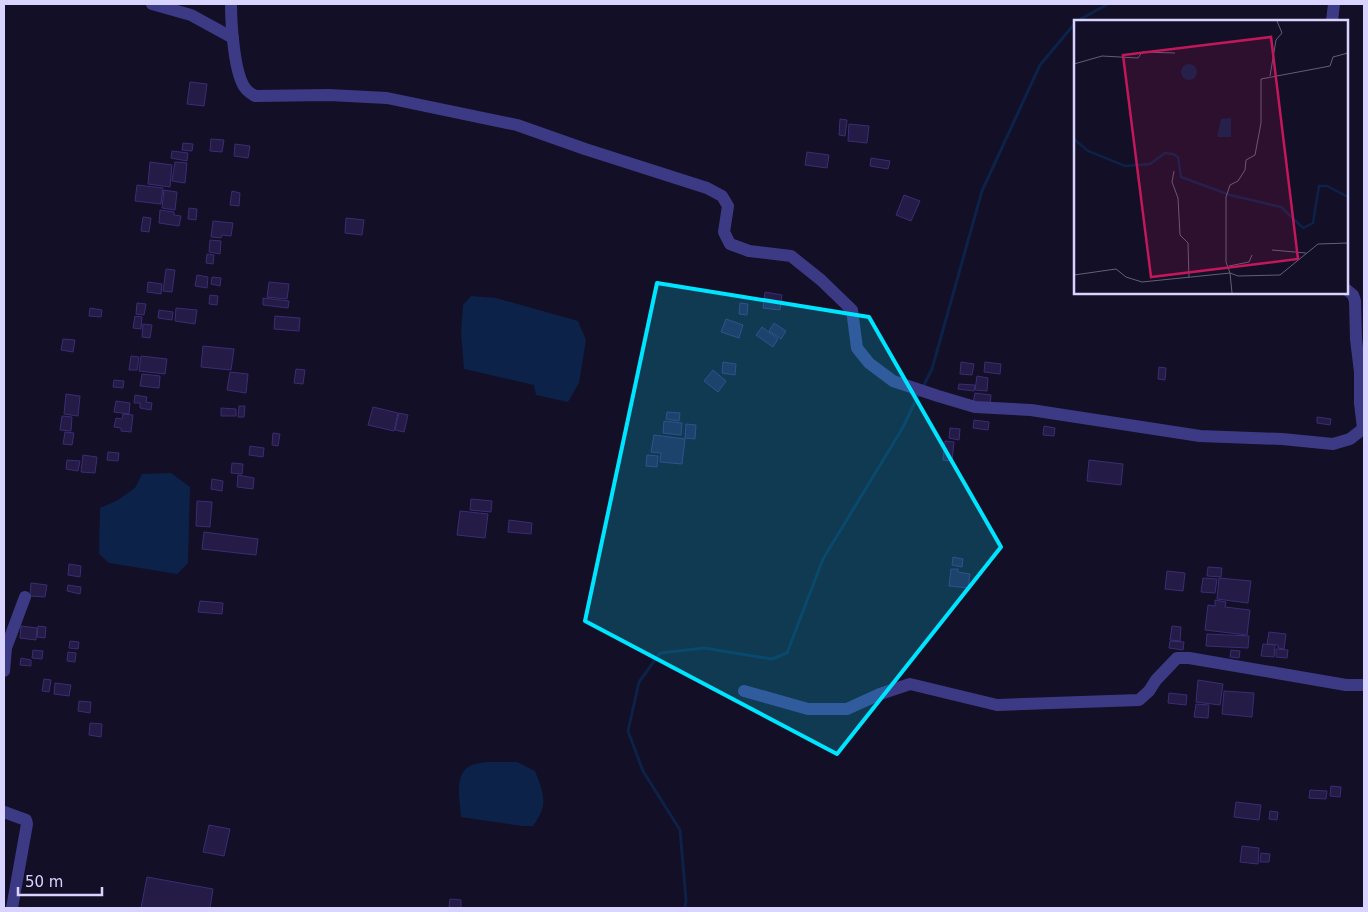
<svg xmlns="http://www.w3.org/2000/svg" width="1368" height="912" font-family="'DejaVu Sans',sans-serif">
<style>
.water{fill:#0c2248}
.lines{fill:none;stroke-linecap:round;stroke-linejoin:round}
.stream{stroke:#0c2248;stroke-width:3}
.building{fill:#241b47;stroke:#3b2d73}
.minor{stroke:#3d3a85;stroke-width:12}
.marked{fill:#00e5ff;fill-opacity:0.2;stroke:#00e5ff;stroke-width:4;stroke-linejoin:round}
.inset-river{fill:none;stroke:#0c2248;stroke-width:2.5}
.inset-road{fill:none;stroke:#625e7d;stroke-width:1}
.view{fill:#c2185b;fill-opacity:0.15;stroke:#c2185b;stroke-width:2.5}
.inset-edge{fill:none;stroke:#d9d4ff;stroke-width:2.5}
</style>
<rect width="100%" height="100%" fill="#130f26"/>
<g class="water">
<polygon points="471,296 496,298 578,321 586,340 579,383 568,402 536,395 534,385 464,369 461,333 463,305"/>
<polygon points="171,473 190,487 188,563 177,574 109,563 99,554 100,508 118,500 135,488 142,474"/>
<path d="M487,762h30l18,9c9,24 14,33 -2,55h-11l-61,-9c-1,-15 -7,-40 7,-50 5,-4 14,-4 19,-5z"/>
</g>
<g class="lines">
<g class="stream">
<polyline points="1077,21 1108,4"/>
<polyline points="923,387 932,369 982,191 1040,65 1076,22"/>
<polyline points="685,908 686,900 680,830 643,771 628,731 639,682 660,653 704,648 772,659 787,653 823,559 902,429 919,394"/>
</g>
</g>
<g class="building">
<polygon points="190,82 207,84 204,106 187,104"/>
<polygon points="840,119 847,120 845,136 839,135"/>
<polygon points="849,124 869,126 867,143 848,141"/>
<polygon points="211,139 224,140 222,152 210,151"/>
<polygon points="183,143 193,144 192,151 182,150"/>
<polygon points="235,144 250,146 248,158 234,156"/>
<polygon points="172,151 188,153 187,161 171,158"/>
<polygon points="807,152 829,155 827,168 805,165"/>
<polygon points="871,158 890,161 888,169 870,166"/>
<polygon points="150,162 172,165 170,187 148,184"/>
<polygon points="175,162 187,163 185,183 172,181"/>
<polygon points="137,185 163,188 161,204 135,201"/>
<polygon points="164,190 177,192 175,210 162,208"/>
<polygon points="232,191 240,193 239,206 230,205"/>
<polygon points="904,195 920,201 911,221 896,215"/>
<polygon points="189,208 197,209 196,220 188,219"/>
<polygon points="160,210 174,212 174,215 181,216 179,226 159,223"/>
<polygon points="143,217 151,218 149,232 141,231"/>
<polygon points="346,218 364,220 362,235 345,233"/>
<polygon points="213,221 233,223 231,236 222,235 221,238 211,237"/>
<polygon points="210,240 221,241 220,254 209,252"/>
<polygon points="207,254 214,255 213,264 206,263"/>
<polygon points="166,269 175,270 172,292 163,291"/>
<polygon points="197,275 208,277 207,288 195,286"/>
<polygon points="212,277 221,278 220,286 211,284"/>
<polygon points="148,282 162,284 161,294 147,292"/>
<polygon points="269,282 289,284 287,299 267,297"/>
<polygon points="765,292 782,295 780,310 763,308"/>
<polygon points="210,295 218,296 217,305 209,304"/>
<polygon points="263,298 289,301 288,308 263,305"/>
<polygon points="137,303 146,304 144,315 136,314"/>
<polygon points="740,303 748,304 747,315 739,314"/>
<polygon points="90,308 102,310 101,317 89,316"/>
<polygon points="176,308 197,310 195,324 175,321"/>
<polygon points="159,310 173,312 172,320 158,318"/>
<polygon points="135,316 142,317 141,329 133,328"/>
<polygon points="275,316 300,318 299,331 274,329"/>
<polygon points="726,319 743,325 739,338 721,332"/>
<polygon points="774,323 786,331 781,339 769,331"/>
<polygon points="143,324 152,325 150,338 142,337"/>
<polygon points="762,327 778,339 773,347 756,335"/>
<polygon points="63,339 75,340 73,352 61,350"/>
<polygon points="203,346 234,349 231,370 201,367"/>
<polygon points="131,356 139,357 137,370 129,370"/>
<polygon points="141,356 167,359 165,374 139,371"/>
<polygon points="723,362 736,364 735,375 722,373"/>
<polygon points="961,362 974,364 972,375 960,374"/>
<polygon points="985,362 1001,364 1000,374 984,372"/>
<polygon points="1159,367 1166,368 1165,380 1158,379"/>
<polygon points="296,369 305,370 303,384 294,383"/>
<polygon points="713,370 726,381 718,392 704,381"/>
<polygon points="230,372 248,374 246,393 227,390"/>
<polygon points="142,374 160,376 159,388 140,386"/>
<polygon points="977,376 988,378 987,391 975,390"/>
<polygon points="114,380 124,381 123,388 113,387"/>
<polygon points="959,384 975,385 974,391 958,389"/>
<polygon points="975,393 991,395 990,405 973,403"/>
<polygon points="66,394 80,396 78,416 64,414"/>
<polygon points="135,395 147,397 146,402 152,403 151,410 140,408 140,403 134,403"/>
<polygon points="116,401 130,403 129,414 114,412"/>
<polygon points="239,406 245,406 244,417 238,417"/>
<polygon points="373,407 398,413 394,431 368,425"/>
<polygon points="221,408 236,409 236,416 221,416"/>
<polygon points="667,412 680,413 679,421 666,419"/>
<polygon points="399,413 408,415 404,432 395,430"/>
<polygon points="123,414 133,415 131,432 121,431 121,428 114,427 116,418 122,419"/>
<polygon points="62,416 72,417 71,431 60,430"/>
<polygon points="1317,417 1331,419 1330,425 1317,423"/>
<polygon points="974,420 989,422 988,430 973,428"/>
<polygon points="664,421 682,423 681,435 663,433"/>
<polygon points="686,424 696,425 695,439 685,438"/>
<polygon points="1044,426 1055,428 1054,436 1043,435"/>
<polygon points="950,428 960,429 959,440 949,438"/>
<polygon points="65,432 74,433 72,445 63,444"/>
<polygon points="273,433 280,434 278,446 272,445"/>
<polygon points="654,435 685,439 682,464 660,462 661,453 651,452"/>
<polygon points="945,441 954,442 952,461 943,460"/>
<polygon points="250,446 264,448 263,457 249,455"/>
<polygon points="108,452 119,453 118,461 107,460"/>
<polygon points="83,455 97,457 95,473 81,472"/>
<polygon points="647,455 658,456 657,467 646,466"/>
<polygon points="67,460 80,461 78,471 66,469"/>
<polygon points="1089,460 1123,464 1121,485 1087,481"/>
<polygon points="232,463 243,464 242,474 231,473"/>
<polygon points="238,475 254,478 253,489 237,487"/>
<polygon points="212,479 223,481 222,491 211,489"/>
<polygon points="471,499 492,501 491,512 470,510"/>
<polygon points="197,501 212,502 210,527 196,526"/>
<polygon points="460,511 488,514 485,538 457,535"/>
<polygon points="509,520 532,523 531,534 508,532"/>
<polygon points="204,532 258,539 256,555 202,549"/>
<polygon points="953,557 963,559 962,567 952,565"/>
<polygon points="69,564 81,566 80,577 68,575"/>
<polygon points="1208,567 1222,568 1221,577 1207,576"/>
<polygon points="951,569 958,569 958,572 970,574 968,588 949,586"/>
<polygon points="1167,571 1185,573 1183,591 1165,589"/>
<polygon points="1203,578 1217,579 1215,593 1201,592"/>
<polygon points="1219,578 1251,581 1248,603 1217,599"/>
<polygon points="31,583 47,585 45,597 30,596"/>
<polygon points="68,585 81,587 80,594 67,591"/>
<polygon points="1215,600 1226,602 1225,607 1250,610 1247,635 1205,630 1208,605 1215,606"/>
<polygon points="200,601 223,603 222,614 198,612"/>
<polygon points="21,626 37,628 36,640 20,638"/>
<polygon points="38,626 46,627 45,638 37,637"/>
<polygon points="1172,626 1181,627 1180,641 1170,640"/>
<polygon points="1269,632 1286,634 1284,649 1278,648 1278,645 1267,644"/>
<polygon points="1207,634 1249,636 1248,648 1206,646"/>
<polygon points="70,641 79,642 78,649 69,648"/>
<polygon points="1170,641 1184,642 1183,650 1169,648"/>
<polygon points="1263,644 1275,645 1274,657 1261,656"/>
<polygon points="1276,649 1288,650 1287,658 1276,657"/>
<polygon points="33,650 43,651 42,659 32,658"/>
<polygon points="1231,650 1240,651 1239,658 1230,657"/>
<polygon points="68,652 76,653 75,662 67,661"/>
<polygon points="21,658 31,660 31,666 20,665"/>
<polygon points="44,679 51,680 49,692 42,691"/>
<polygon points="1198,680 1223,684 1220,705 1196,702"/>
<polygon points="55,683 71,685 69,696 54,694"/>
<polygon points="1224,691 1254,693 1252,717 1222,714"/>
<polygon points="1169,693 1187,695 1186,705 1168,703"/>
<polygon points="79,701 91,702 90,713 78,711"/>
<polygon points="1196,704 1209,705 1208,718 1194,717"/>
<polygon points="90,723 102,724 101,737 89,735"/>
<polygon points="1331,786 1341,787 1340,797 1330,796"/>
<polygon points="1310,790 1327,791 1326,799 1309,798"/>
<polygon points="1236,802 1261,805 1259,820 1234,817"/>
<polygon points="1270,811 1278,812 1277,820 1269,819"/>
<polygon points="209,825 230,829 224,856 203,852"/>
<polygon points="1242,846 1259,848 1258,864 1240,862"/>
<polygon points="1261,853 1270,854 1269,862 1260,862"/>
<polygon points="147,877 213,889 210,908 141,908"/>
<polygon points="450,899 461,900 461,908 449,907"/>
</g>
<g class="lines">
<g class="minor">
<polyline points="152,4 191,15 233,38"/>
<path d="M231,4c0,18 3,72 15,85 2,3 6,5 9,7l74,-1 58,3 130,27 68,24 122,39 15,8 6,10 -4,26 6,12 19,7 42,5 30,24 31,30 5,38 12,15 24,18 45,15 37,11 56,3 169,26 82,3 51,5 17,-5 14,-11"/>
<polyline points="1332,21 1334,4"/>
<polyline points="1347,290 1353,295 1355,301 1356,339 1360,372 1360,403 1363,428"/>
<polyline points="4,671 6,648 25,597"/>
<polyline points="744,691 808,709 847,709 880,694 910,684 997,705 1139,700 1149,691 1156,680 1177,658 1189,658 1346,685 1364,685"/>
<polyline points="4,812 26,820 27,824 12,908"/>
</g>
</g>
<path class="marked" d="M657,283l212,34 132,230 -164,207 -252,-133z"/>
<g transform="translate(1074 20)">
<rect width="274" height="274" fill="#130f26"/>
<path d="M107 52a8 8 0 1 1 16 0a8 8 0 1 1-16 0ZM157,98v19h-14l4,-18z" fill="#0c2248"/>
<path class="inset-river" d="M0,119l14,12 37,15 25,-2 15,-11 8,1 5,3 3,20 49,18 51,12 22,21 10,-5 6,-37h8l21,11"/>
<path class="inset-road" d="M274,33l-15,4 -3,9 -69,13v44l-6,32 -9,5 -1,10 -7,11 -8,4 -4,12v65l4,11 8,3 42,-1 38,-31 30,-1M0,44l28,-8 36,2 4,-6 33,1M196,56l6,-36 6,-7 -5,-12M100,151l-2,11 6,16 2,37 8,8 1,35M198,230l34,3M155,246l20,-4 3,-7M0,255l42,-6 10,8 16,5 88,-9 2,20"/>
<path class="view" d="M197,17l27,222 -147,18 -28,-222z"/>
<rect width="274" height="274" class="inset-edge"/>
</g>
<rect width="1368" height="912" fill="none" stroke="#d9d4ff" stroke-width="10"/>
<path d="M18 887v8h84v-8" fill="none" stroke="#d9d4ff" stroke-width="2.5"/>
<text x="25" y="887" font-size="15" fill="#d9d4ff" stroke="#130f26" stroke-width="4" paint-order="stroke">50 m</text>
</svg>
